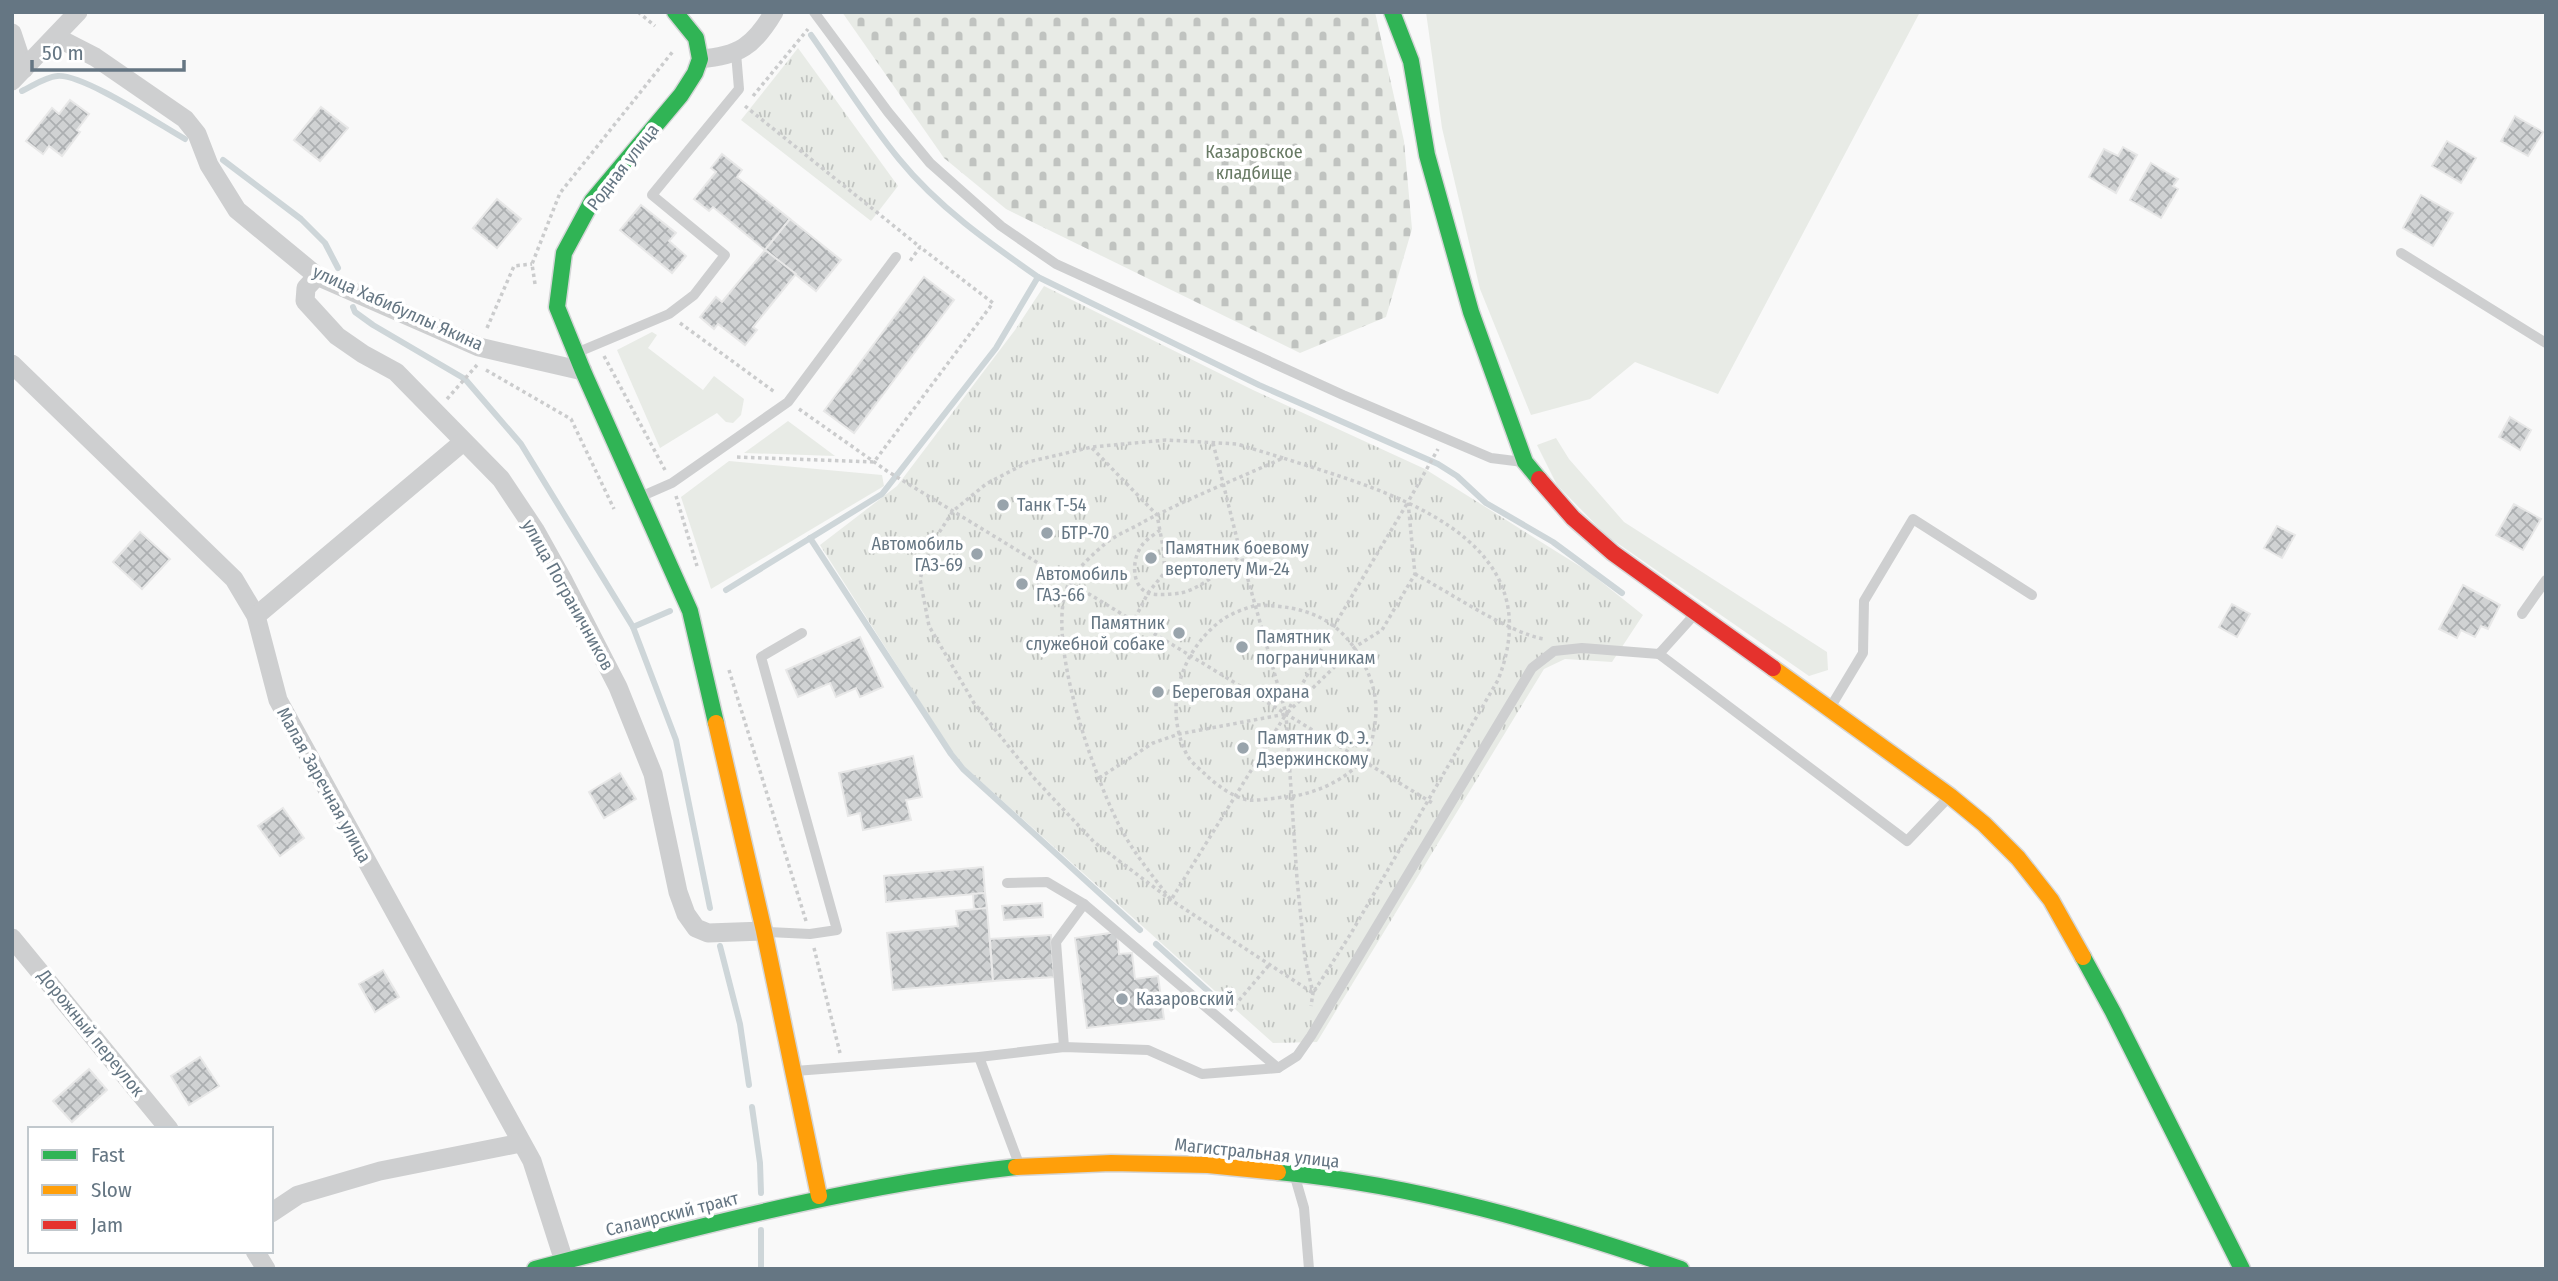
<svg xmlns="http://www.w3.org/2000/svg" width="2558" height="1281" font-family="'Fira Sans Condensed',sans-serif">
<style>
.grass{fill:#e8ebe6}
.cemetery{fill:url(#cemetery-stones)}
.park{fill:url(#park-tufts)}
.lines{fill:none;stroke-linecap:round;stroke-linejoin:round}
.stream{stroke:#ced6d9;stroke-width:6}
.building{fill:url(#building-cross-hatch);stroke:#e8e8e8;stroke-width:2}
.fast-casing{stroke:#d5d6d7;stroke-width:19}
.slow-casing{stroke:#d5d6d7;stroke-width:19}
.jam-casing{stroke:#d5d6d7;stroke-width:19}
.path{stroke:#cbcccd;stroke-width:3.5;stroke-dasharray:3.5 3.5;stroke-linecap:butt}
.lane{stroke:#cecfd0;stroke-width:10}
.street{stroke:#cecfd0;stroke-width:19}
.fast{stroke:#30b455;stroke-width:16}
.slow{stroke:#ff9f0a;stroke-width:16}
.jam{stroke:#e5322d;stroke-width:16}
.poi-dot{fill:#99a4ac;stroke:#fff;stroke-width:2.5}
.labels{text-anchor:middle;stroke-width:7;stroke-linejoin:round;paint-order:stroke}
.park-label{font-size:18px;fill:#687a64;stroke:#fff}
.street-label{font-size:18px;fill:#657683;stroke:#fff}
.poi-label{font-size:18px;fill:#657683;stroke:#fff;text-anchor:start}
</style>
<defs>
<pattern id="cemetery-stones" width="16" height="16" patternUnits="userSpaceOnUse" patternTransform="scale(1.75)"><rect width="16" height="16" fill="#e8ebe6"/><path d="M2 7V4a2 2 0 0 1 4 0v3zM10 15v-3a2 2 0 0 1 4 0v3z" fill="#c0c3c0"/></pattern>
<pattern id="park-tufts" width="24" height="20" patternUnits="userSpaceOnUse" patternTransform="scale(1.75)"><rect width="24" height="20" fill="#e8ebe6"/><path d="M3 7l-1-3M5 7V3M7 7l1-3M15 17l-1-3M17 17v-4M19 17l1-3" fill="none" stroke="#c0c3c0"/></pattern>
<pattern id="building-cross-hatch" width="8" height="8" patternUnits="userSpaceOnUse" patternTransform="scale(1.75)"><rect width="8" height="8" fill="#d0d2d3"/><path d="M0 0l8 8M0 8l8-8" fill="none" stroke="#acafb1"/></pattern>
</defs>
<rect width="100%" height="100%" fill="#f9f9f9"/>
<g class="grass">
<polygon points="1426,12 1920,12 1718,394 1635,362 1590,399 1531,415 1480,289 1442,128"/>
<polygon points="652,332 657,335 648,348 703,390 714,376 744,399 741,415 733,423 726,422 717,413 660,448 617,350"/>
<polygon points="788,421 835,456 744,453"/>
<polygon points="1556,438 1569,459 1624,522 1827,652 1828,670 1809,676 1607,536 1557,485 1537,445"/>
<polygon points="729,461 882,475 884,486 711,589 681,497"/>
</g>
<polygon class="cemetery" points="842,12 1375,12 1404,141 1412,229 1386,317 1300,353 1006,209 944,158"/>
<g class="park">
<polygon points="798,48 898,186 871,221 741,120"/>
<polygon points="1044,286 1253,390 1425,469 1589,572 1643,615 1612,662 1565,659 1544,669 1317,1042 1273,1043 958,761 820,545 897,486 1015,330"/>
</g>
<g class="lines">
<g class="stream">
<path d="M811,35c29,41 56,85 88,124 39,48 89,83 139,118"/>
<path d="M22,91c11,-5 23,-14 35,-15 25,-3 103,49 128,63"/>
<polyline points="223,160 301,219 325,243 338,268"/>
<polyline points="353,307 355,312 373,325 465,379 521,444 633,627 676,740 710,908"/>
<polyline points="810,538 951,754 963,769 1140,930"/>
<polyline points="726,590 882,494 996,348 1038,277 1259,385 1438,464 1457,476 1486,503 1553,542 1622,593"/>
<polyline points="633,627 670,611"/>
<polyline points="1156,944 1219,1001"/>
<polyline points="720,946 740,1024 749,1085"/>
<polyline points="752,1107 760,1163 761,1193"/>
<polyline points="761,1230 761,1269"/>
</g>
</g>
<g class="building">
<polygon points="70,100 89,114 77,130 80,132 62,156 49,146 43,154 26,141 52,108 59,114"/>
<polygon points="321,107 348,128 320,161 294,140"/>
<polygon points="2515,116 2543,132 2528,156 2501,141"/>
<polygon points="2447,141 2476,158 2461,183 2432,166"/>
<polygon points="2123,147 2137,155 2116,193 2089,177 2104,149 2118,156"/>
<polygon points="722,154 742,170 737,177 790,219 765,250 713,207 709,211 694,199 716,172 711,168"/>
<polygon points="2151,163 2178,179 2173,186 2178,189 2161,218 2130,200"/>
<polygon points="2421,195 2453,213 2433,246 2403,228"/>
<polygon points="497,199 521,219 497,248 473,228"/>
<polygon points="641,205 676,233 669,241 686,256 672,273 620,230"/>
<polygon points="790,219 841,260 816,291 765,250"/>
<polygon points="765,250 796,274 753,327 757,330 745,345 718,324 714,329 700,317 716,297 722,302"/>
<polygon points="924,277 954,300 854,433 824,411"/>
<polygon points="2510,417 2531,430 2520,450 2499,437"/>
<polygon points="2514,504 2541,519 2523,550 2496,535"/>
<polygon points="2277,526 2295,535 2282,558 2264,548"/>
<polygon points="140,532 170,559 142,589 113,562"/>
<polygon points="2463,585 2500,605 2488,629 2481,626 2475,637 2461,630 2457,638 2439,629"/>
<polygon points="2232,604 2250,614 2237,637 2219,627"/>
<polygon points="860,637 883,687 860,697 856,688 836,697 830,683 798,697 786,670"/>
<polygon points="913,756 922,797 906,800 911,820 863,830 860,813 848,816 839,773"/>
<polygon points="620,773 636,799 604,818 589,792"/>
<polygon points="283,808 304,838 280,856 258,826"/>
<polygon points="983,867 985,893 886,902 884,876"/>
<polygon points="985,893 987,908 974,910 973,894"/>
<polygon points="1042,903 1043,917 1004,920 1002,906"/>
<polygon points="987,908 993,981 893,990 887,933 958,926 956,911"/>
<polygon points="1117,932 1119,954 1132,953 1135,979 1158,976 1164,1019 1087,1028 1075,938"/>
<polygon points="1051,935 1054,977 993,981 990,939"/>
<polygon points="383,970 399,997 375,1012 359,984"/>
<polygon points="200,1057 219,1086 189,1105 171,1076"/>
<polygon points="89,1069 107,1090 72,1122 53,1101"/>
</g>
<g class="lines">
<g class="fast-casing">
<g id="fast">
<polyline points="675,12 696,38 700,59 695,73 681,95 592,201 564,253 557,307 583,371 690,611 716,723"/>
<polyline points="1392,12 1411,61 1427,155 1471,312 1525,462 1539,479"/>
<polyline points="2083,957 2113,1012 2242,1269"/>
<path d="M1278,1172c139,13 272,52 403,97"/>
<path d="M535,1269c159,-41 317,-84 481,-102"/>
</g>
</g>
<g class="slow-casing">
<g id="slow">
<polyline points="1773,668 1950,796 1984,824 2018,858 2051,900 2083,957"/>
<polyline points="716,723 764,931 819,1196"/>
<polyline points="1016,1167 1111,1163 1208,1165 1278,1172"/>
</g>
</g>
<g class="jam-casing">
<polyline id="jam" points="1539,479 1573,518 1613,553 1773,668"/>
</g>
<g class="path">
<polyline points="638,12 655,26"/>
<polyline points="753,96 808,29"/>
<polyline points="745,106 920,247"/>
<polyline points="535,284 532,264 560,193 674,50"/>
<polyline points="680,323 776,393"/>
<polyline points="487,328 514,266 532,264"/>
<polyline points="604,356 665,470"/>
<polyline points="486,370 571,419 614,509"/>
<polyline points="447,399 477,365"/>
<polyline points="799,409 887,471 1434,804"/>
<polyline points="1213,443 1241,555 1286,714 1297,879 1305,958 1313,993 1311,1006"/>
<polyline points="1092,448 1157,515 1163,547 1165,572 1148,593 1134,620"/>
<polyline points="737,457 874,462 993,303 920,247 910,261"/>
<path d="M1283,458l-46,-14 -71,-4 -74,7 -64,15 -42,22 -33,27 -22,34 -11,34 9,47 45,77 59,74 61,65 77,58 142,93 37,-58 148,-255c57,-145 -112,-189 -215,-222 -46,21 -94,40 -140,64 -11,7 -26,12 -37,21 -12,10 -28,25 -36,38 -28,50 23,191 47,240 14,29 35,54 54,79l115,-186 48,-88 74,-124"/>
<polyline points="676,496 697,566"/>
<path d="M1160,530c-5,4 -13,9 -17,14 -11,13 -13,41 5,49 8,3 24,1 33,0 22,-5 42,-25 60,-38"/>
<path d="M1415,574c34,18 94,59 129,65"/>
<path d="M1257,605c50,1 84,13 108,61 9,19 13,36 10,57 -2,13 -4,29 -14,39 -19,20 -49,33 -76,35 -12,1 -25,4 -37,3 -15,-3 -30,-14 -41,-24 -7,-7 -17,-14 -21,-23 -22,-46 -6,-99 32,-130 11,-9 25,-14 39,-18z"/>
<polyline points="729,670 806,921"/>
<polyline points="1099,778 1153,743 1179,734 1286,714 1355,647 1382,630 1415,574 1408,502 1438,449"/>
<polyline points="814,948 840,1053"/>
<polyline points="1230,1011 1269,965"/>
</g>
<g class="lane">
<polyline points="814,12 888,112 930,163 1001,226 1056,264 1343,395 1491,458 1523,462"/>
<polyline points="2401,253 2546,343"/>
<polyline points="576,353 669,314 694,295 725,255 652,195 739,89 736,53"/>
<polyline points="640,497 672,483 788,402 896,257"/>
<polyline points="2522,614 2546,580"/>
<polyline points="1659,654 1907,841 1949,797"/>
<polyline points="1830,708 1863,653 1864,601 1913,519 2032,595"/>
<polyline points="1007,883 1047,882 1084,904 1278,1068"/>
<polyline points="768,932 810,934 837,930 761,657 802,633"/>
<polyline points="1064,1047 1056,942 1084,904"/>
<polyline points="979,1057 1019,1164"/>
<polyline points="795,1071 979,1057 1064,1047 1148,1050 1202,1074 1278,1068 1297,1056 1311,1036 1532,668 1554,651 1582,648 1659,654 1696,613"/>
<polyline points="1295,1177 1304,1208 1309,1269"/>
</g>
<g class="street">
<polyline points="12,33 24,69"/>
<polyline points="56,37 95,57 185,119 197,134 209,165 237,210 317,276 479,347 583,371"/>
<path d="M700,59c39,-3 54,-13 74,-47"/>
<polyline points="12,81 78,12"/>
<polyline points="317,276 306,288 305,301 337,336 363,354 396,372 501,479 535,530 564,582 618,687 653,774 678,892 686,914 696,928 708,933 764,931"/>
<polyline points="12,364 234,579 256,616 278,700 532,1161 564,1261"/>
<polyline points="256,616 463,442"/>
<polyline points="12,938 169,1129"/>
<polyline points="271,1213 298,1195 380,1171 521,1143"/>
<polyline points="255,1251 266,1269"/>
</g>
<use href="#fast" class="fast"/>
<use href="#slow" class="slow"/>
<use href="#jam" class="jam"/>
</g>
<g class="poi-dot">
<circle cx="1003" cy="505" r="7"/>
<circle cx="1047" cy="533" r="7"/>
<circle cx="977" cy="554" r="7"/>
<circle cx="1151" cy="558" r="7"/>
<circle cx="1022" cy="584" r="7"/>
<circle cx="1179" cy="633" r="7"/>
<circle cx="1242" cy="647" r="7"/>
<circle cx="1158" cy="692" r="7"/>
<circle cx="1243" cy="748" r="7"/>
<circle cx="1122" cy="999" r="7"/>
</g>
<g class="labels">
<g class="park-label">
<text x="1254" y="158">Казаровское<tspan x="1254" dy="21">кладбище</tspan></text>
</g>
<g class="street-label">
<text transform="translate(623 167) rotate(-52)" y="6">Родная улица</text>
<text transform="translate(398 308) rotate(24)" y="6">улица Хабибуллы Якина</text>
<text transform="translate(568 595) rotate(61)" y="6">улица Пограничников</text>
<text transform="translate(324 785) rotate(61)" y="6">Малая Заречная улица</text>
<text transform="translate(91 1033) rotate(51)" y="6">Дорожный переулок</text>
<text transform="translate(1257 1153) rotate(6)" y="6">Магистральная улица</text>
<text transform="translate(672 1214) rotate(-14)" y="6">Салаирский тракт</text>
</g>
<g class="poi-label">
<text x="1017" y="511">Танк Т-54</text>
<text x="1061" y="539">БТР-70</text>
<text x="963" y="550" text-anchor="end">Автомобиль<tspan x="963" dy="21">ГАЗ-69</tspan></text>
<text x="1165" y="554">Памятник боевому<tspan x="1165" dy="21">вертолету Ми-24</tspan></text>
<text x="1036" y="580">Автомобиль<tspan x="1036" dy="21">ГАЗ-66</tspan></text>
<text x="1165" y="629" text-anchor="end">Памятник<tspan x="1165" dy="21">служебной собаке</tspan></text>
<text x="1256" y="643">Памятник<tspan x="1256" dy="21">пограничникам</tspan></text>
<text x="1172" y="698">Береговая охрана</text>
<text x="1257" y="744">Памятник Ф. Э.<tspan x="1257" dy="21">Дзержинскому</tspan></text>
<text x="1136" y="1005">Казаровский</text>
</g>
</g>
<rect width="2558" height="1281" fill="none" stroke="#657683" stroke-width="28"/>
<rect x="28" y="1127" width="245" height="126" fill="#ffffff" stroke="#c1c8cd" stroke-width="2"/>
<rect x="42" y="1150" width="35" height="10" fill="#30b455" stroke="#c1c8cd" stroke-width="2"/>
<text x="91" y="1162" font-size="21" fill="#657683">Fast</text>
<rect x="42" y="1185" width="35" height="10" fill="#ff9f0a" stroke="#c1c8cd" stroke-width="2"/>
<text x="91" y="1197" font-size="21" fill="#657683">Slow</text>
<rect x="42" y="1220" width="35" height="10" fill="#e5322d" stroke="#c1c8cd" stroke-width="2"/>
<text x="91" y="1232" font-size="21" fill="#657683">Jam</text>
<path d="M32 60v10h152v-10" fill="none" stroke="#657683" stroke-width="3.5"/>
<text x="42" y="60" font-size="21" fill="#657683" stroke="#ffffff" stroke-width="5" paint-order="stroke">50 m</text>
</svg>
